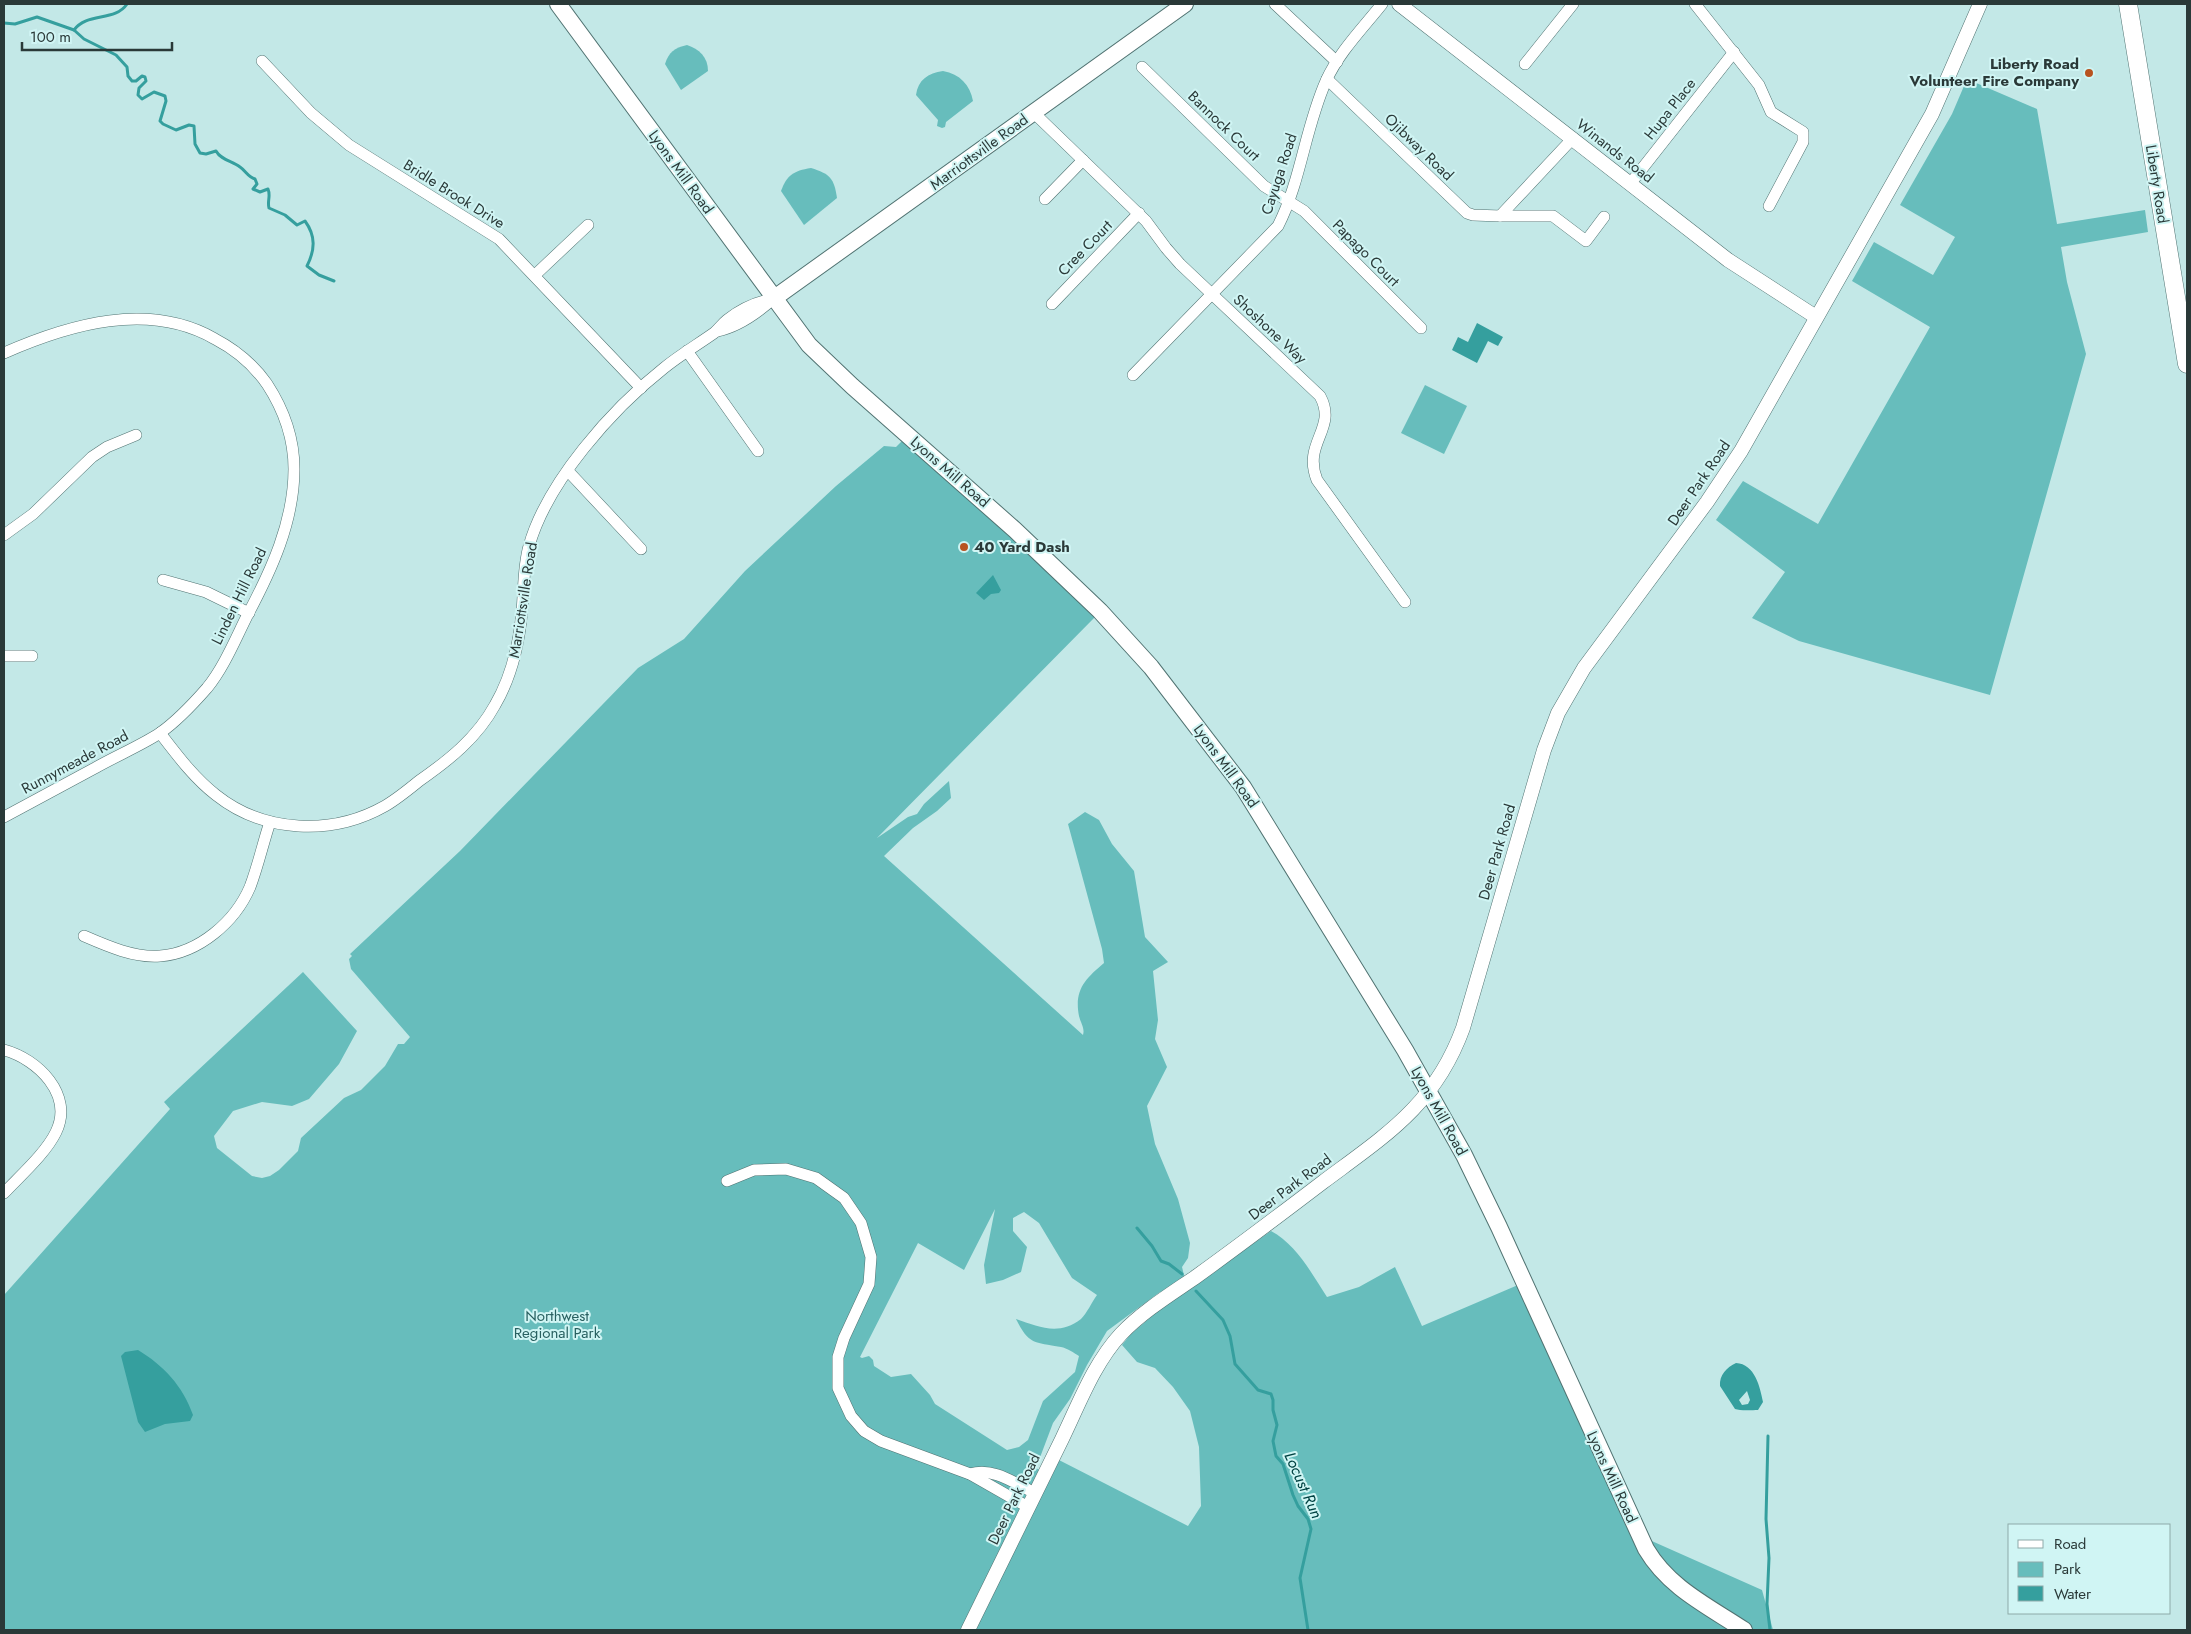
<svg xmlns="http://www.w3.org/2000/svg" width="2191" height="1634" font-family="Jost,sans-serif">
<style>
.green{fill:#67bdbc;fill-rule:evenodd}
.water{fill:#359f9e;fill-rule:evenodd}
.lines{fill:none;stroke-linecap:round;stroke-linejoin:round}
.stream{stroke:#359f9e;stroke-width:3}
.minor-casing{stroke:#517372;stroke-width:12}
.tertiary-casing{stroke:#517372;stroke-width:15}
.secondary-casing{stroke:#517372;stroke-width:18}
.primary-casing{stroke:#517372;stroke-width:19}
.minor{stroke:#fff;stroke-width:11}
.tertiary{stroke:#fff;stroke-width:14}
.secondary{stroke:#fff;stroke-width:16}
.primary{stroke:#fff;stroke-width:18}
.poi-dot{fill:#b85320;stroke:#d0f5f4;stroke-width:2}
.labels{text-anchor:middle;stroke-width:4;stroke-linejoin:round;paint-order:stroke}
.poi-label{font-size:15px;font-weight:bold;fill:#2a3938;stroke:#d0f5f4;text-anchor:end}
.street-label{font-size:15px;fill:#2a3938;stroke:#d0f5f4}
.park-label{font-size:15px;fill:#286060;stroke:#d0f5f4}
.water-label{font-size:16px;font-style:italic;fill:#004242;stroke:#d0f5f4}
</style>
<rect width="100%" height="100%" fill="#c3e8e7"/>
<g class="green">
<path d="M687,45c12,4 21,12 21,26l-27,19 -16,-26c4,-12 9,-16 22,-19z"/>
<path d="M943,71c17,3 27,14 30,30l-27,21 -1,5 -3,1 -5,-2 1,-6 -22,-25c2,-15 12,-22 27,-24z"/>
<polygon points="1967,79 2037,109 2057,224 2145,210 2148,232 2061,247 2067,282 2086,354 1990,695 1799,641 1752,618 1785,572 1716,520 1743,481 1818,524 1930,327 1852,281 1874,242 1933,275 1955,237 1900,205 1952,114"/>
<path d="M811,168c19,6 23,10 26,30l-33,27 -23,-34c6,-16 12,-20 30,-23z"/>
<polygon points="1425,385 1467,406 1444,454 1401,433"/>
<path d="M904,439l40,35 151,143 -218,221 31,-21 9,-3 7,-10 25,-23 2,17 -14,13 -24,17 -29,28 199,179c2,-7 -2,-11 -4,-19 -5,-26 6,-37 25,-53l-2,-14 -34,-125 17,-12 14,8 13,24 22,27 11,66 23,25 -15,9 5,49 -3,19 12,28 -20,39 8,38 23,55 12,44 -2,15 -6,9 3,12 -21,15 -4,-2 -53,39 -20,34 -17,34 -17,24 -17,45 13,8 8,-17 131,67 13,-20 -2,-59 -9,-36 -17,-24 -18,-19 -18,-6 -15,-17 8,-10 29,-25 112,-79c25,13 41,43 56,66l32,-10 36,-20 27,59 96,-41 124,268 91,77h-1729v-335l166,-186 -6,-7 139,-130 54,59 -18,33 -30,35 -17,7 -30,-4 -29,9 -19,25 3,12 35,28 10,2 8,-2 9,-6 19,-19 3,-13 43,-40 17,-8 24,-24 13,-22h6l6,-7 -59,-68 -2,-10 3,-3 -2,-2 110,-103 178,-183 46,-29 61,-68 91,-85 48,-40 12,1zM995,1209l-11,56 2,19 17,-4 18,-8 6,-25 -14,-16v-13l11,-6 15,11 33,55 25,17c-5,7 -10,18 -16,24 -22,17 -42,8 -65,0 13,26 18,23 45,28 6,1 13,6 18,9l-4,16 -32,29 -15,39 -9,7 -12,3 -72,-46 -5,-9 -19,-21 -20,3 -17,-11 -1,-6 -4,-4 -7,2 -2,-1 58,-114 46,27z"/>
<polygon points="1645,1538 1762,1590 1773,1630 1752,1630 1674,1578"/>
</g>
<g class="water">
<polygon points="1477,323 1503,337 1498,346 1488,341 1477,363 1452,350 1458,337 1468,342"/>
<polygon points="993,575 1001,590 999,593 991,594 984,600 976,593"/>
<path d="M138,1350c25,15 45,36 55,65l-3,6 -25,3 -20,8 -7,-10 -17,-66 4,-4z"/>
<path d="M1736,1363c19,1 24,24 27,39l-5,8c-5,0 -18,1 -23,-1l-15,-23c-1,-11 7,-19 16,-23zM1747,1391l3,9 -2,4 -6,1 -3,-5z"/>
</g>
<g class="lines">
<g class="stream">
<path d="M4,23l11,1 22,-7 37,13 10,9 32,16 11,12 1,9 4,5h4l6,-5 3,1 1,4 -7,7 -1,7 4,4 12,-7 11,4 1,5 -6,20 3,3 13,6 13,-5 5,1 1,18 5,9 6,1 10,-3c5,9 16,10 24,16 6,4 8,10 15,12l2,5 -4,5 7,3 8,-3c3,7 -1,12 1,19l16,7 12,10 8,-4c11,15 10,29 2,45l12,9 15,6"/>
<path d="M74,30c13,-18 41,-8 53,-26"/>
<polyline points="1137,1228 1152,1246 1161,1261 1169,1264 1182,1274"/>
<polyline points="1196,1291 1223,1320 1230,1336 1235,1364 1258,1390 1271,1394 1273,1400 1273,1410 1277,1425 1273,1441 1276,1456 1283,1464 1293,1495 1298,1506 1308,1519 1311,1529 1300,1578 1308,1630"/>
<polyline points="1768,1436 1766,1519 1769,1558 1767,1604 1770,1630"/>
</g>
<g class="minor-casing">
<g id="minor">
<polyline points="1275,4 1337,62"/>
<polyline points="1695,4 1759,85 1771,112 1803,132 1803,142 1769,206"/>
<polyline points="262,61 311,113 349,145 499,239 641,388"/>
<polyline points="1525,64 1573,4"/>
<polyline points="1142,67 1264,186 1304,211 1421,328"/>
<polyline points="1327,79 1467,213 1473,215 1500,216 1553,216 1586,241 1604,217"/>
<path d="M1034,113l112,108 20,27 14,16 140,132c18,33 -18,46 -3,84l88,122"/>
<polyline points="1630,184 1734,52"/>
<polyline points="1045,199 1083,160"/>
<polyline points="1500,216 1573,138"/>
<polyline points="535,275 588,225"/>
<polyline points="1052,304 1139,213"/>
<path d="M717,331c21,-4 39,-17 56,-32"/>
<polyline points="687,351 758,451"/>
<path d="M4,353c66,-29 145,-52 211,-14 21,11 38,25 52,45 17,26 27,54 27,85 0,53 -23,102 -47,147 -12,24 -23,51 -40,72 -14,16 -30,33 -47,45 -20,13 -44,23 -65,35 -30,16 -61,33 -91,49"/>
<path d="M1133,375l145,-149c23,-45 27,-98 48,-145 13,-29 37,-53 56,-77"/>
<polyline points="568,471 641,549"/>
<polyline points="4,535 33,514 92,457 107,447 136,435"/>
<polyline points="163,580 206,592 249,613"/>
<polyline points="4,656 32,656"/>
<path d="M160,733c17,22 34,45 56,62 48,38 116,41 169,11 12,-7 23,-16 34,-25 30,-21 58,-43 76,-76 17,-29 24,-60 27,-94 2,-21 1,-44 7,-65 18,-64 83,-137 135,-178 16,-13 33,-23 50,-35 5,-4 8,-9 13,-13 14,-11 29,-18 46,-21"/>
<path d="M84,936c23,10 50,22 76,20 39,-3 75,-34 90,-69 8,-21 13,-44 20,-65"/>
<path d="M4,1050c34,9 70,45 52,82 -10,21 -36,44 -52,61"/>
<polyline points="727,1181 754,1170 786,1169 816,1178 844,1198 861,1223 871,1257 869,1284 844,1338 838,1357 838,1388 851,1416 864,1431 881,1441 970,1474 1028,1507"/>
<path d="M970,1474c24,-7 44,9 65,19"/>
</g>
</g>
<g class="tertiary-casing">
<g id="tertiary">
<polyline points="1399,4 1728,260 1816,317"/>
<path d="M968,1630c31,-63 62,-127 94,-191 17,-35 32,-76 59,-105 22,-23 50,-40 76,-58 43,-31 84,-62 126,-94 63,-47 112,-77 140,-154l81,-278 14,-37 26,-45 123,-166 34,-51 191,-337 48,-110"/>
</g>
</g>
<g class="secondary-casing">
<g id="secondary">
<path d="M558,4l251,341 43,41 163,144 85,81 51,56 92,120 162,263 59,105 35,72 147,322c23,39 62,57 98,81"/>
<polyline points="773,299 1185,4"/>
</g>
</g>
<g class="primary-casing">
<polyline id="primary" points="2128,4 2187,364"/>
</g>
<use href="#minor" class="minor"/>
<use href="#tertiary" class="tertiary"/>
<use href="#secondary" class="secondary"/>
<use href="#primary" class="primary"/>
</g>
<g class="poi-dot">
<circle cx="2089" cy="73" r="5"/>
<circle cx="964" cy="547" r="5"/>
</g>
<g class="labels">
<g class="poi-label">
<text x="2079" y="69">Liberty Road<tspan x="2079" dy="17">Volunteer Fire Company</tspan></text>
<text x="974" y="552" text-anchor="start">40 Yard Dash</text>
</g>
<g class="street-label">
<text transform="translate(1670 109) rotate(-52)" y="5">Hupa Place</text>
<text transform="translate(1224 126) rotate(44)" y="5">Bannock Court</text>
<text transform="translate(1419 147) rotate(44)" y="5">Ojibway Road</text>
<text transform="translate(1615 151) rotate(38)" y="5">Winands Road</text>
<text transform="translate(979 152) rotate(-36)" y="5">Marriottsville Road</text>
<text transform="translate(681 172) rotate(54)" y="5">Lyons Mill Road</text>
<text transform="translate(1279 174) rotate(-72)" y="5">Cayuga Road</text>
<text transform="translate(2157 184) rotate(81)" y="5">Liberty Road</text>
<text transform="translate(454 194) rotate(32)" y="5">Bridle Brook Drive</text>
<text transform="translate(1085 248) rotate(-46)" y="5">Cree Court</text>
<text transform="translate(1366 253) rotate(45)" y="5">Papago Court</text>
<text transform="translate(1270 329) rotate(43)" y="5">Shoshone Way</text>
<text transform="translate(950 472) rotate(41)" y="5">Lyons Mill Road</text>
<text transform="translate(1699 483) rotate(-56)" y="5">Deer Park Road</text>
<text transform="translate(239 596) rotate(-64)" y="5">Linden Hill Road</text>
<text transform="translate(523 600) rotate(-81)" y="5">Marriottsville Road</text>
<text transform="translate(75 762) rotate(-28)" y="5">Runnymeade Road</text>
<text transform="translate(1226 766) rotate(54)" y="5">Lyons Mill Road</text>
<text transform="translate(1497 852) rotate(-74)" y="5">Deer Park Road</text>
<text transform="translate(1439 1111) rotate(61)" y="5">Lyons Mill Road</text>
<text transform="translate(1290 1187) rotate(-37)" y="5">Deer Park Road</text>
<text transform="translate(1612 1477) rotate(65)" y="5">Lyons Mill Road</text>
<text transform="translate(1014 1499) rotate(-64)" y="5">Deer Park Road</text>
</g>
<g class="park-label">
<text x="557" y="1321">Northwest<tspan x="557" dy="17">Regional Park</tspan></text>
</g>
<g class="water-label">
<text transform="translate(1304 1485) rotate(66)" y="6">Locust Run</text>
</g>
</g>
<rect width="2191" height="1634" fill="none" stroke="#2a3938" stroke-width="10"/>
<rect x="2008" y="1524" width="162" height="90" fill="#d0f5f4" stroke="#8eaaa9"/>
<rect x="2018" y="1540" width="25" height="8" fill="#ffffff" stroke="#8eaaa9"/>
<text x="2054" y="1549" font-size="15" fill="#2a3938">Road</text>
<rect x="2018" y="1562" width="25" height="15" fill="#67bdbc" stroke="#8eaaa9"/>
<text x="2054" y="1574" font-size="15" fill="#2a3938">Park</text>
<rect x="2018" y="1586" width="25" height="15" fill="#359f9e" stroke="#8eaaa9"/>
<text x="2054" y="1599" font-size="15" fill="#2a3938">Water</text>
<path d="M22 42v8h150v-8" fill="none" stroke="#2a3938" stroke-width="2.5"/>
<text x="30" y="42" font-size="15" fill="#2a3938" stroke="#d0f5f4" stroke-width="4" paint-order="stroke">100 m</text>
</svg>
